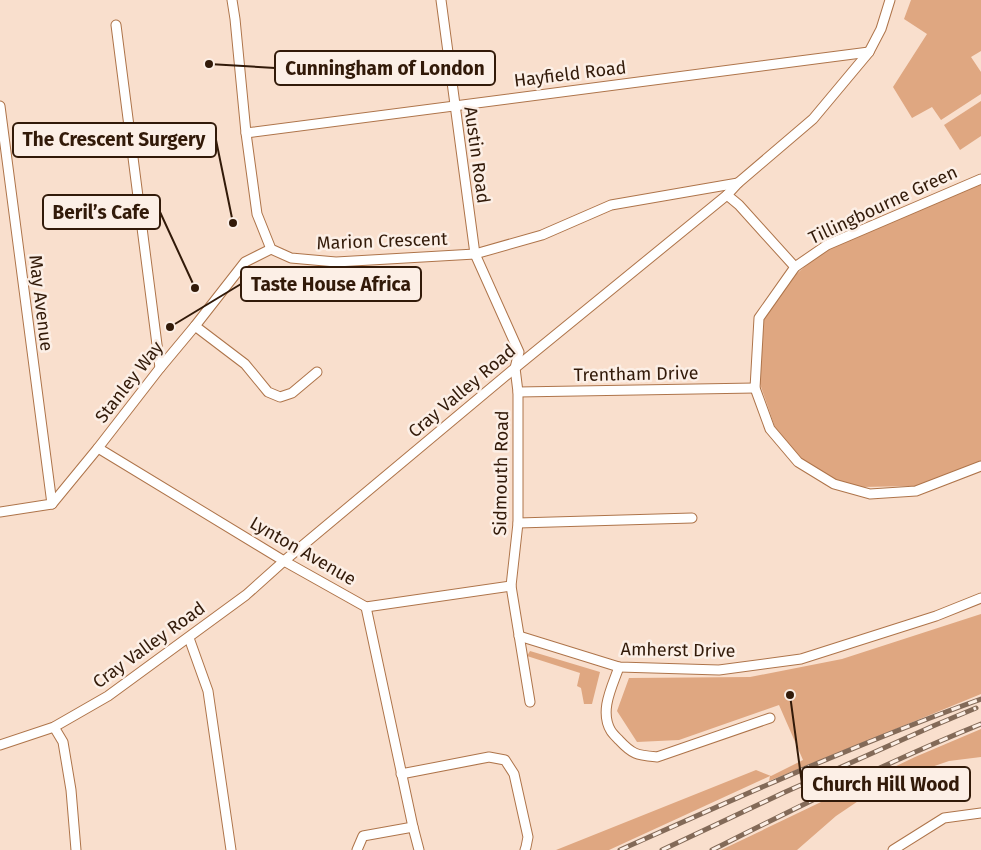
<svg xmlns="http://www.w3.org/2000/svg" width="981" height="850" font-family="'Fira Sans',sans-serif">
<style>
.green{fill:#dfa781}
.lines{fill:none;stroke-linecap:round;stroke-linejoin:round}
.minor-casing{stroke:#ae744a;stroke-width:11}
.minor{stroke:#fff;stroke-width:9}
.rail-casing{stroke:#836a58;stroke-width:5}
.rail{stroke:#fcefe6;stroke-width:3;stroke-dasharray:9;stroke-linecap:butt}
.labels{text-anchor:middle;stroke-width:5;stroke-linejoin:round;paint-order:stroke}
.street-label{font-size:18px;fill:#321a09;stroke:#fcefe6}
.leader{fill:none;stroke:#321a09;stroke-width:2}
.callout-dot{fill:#321a09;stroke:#fcefe6;stroke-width:2}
.callout{fill:#fcefe6;stroke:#321a09;stroke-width:2}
.callout-label{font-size:19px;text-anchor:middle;font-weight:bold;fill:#321a09}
</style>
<rect width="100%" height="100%" fill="#f9dfcd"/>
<g class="green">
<polygon points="911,0 981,0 981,51 971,57 981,72 981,94 941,120 932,107 912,118 893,87 927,34 904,19"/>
<polygon points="981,101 981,136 960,150 944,125"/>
<polygon points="981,183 981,462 917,486 861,487 833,479 801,459 775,427 759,381 764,320 788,281 822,252"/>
<polygon points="981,614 981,694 769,781 770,776 609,850 556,850 756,770 771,776 803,760 779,705 679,740 637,742 617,711 629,678 750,677 842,659"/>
<polygon points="530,651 600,672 592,704 584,704 581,688 577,686 580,673 527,656"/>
<polygon points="981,729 981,757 949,761 885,783 836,816 797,850 721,850 915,757"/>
</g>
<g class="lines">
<g class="minor-casing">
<g id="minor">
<polyline points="232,0 235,19 246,133 257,214 271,249 291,258 336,262 475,254 542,235 611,205 738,183"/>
<polyline points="441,0 475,254 519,352 515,368 518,392 518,523 511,586 530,702"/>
<polyline points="116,25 160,368"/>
<polyline points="0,106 52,504"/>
<polyline points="246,133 869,52"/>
<polyline points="981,179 827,245 795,267 759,318 755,388 770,429 798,462 834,484 870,494 916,491 981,466"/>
<polyline points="727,195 739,205 795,267"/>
<polyline points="195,326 245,364 268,392 280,397 292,393 317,372"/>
<polyline points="518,392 755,388"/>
<polyline points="98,448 284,561 366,607 511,586"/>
<polyline points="0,512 52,504 98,448 160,368 195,326 245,262 271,249"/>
<polyline points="518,523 692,518"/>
<polyline points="366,607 413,827 419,850"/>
<polyline points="519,636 619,667 719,670 801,659 936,616 981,598"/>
<polyline points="189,638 208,691 231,850"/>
<path d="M619,667c-7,20 -20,44 -8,64 2,3 5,6 8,9 14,15 18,15 38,17l113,-39"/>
<polyline points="54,727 63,742 71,790 76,850"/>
<polyline points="0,745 54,727 108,696 246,595 284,561 515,368 727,195 738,183 813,119 869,52 881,29 890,0"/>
<polyline points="401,774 489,757 505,760 514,774 528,837 526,847 525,850"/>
<polyline points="357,850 363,836 413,827"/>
<polyline points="893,850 944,818 981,813"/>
</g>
</g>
<use href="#minor" class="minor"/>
<g class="rail-casing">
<g id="rail">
<path d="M620,850c119,-53 238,-107 361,-151"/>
<polyline points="662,850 783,793 933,726 976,708"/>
<path d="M712,850c88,-44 177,-89 269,-126"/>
</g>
</g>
<use href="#rail" class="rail"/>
</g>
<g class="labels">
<g class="street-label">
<text transform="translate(570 74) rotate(-7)" y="6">Hayfield Road</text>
<text transform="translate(477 155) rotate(82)" y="6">Austin Road</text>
<text transform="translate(883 205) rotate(-25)" y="6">Tillingbourne Green</text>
<text transform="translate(382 241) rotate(-2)" y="6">Marion Crescent</text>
<text transform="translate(41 303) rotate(83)" y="6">May Avenue</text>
<text transform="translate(636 374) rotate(-1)" y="6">Trentham Drive</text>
<text transform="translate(129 382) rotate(-52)" y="6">Stanley Way</text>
<text transform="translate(462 391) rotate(-40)" y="6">Cray Valley Road</text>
<text transform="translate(501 473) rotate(-89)" y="6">Sidmouth Road</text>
<text transform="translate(303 551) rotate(30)" y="6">Lynton Avenue</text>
<text transform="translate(149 645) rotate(-36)" y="6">Cray Valley Road</text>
<text transform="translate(678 650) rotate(1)" y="6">Amherst Drive</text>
</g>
</g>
<path class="leader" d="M209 64L275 68M233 223L216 140M195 288L160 212M170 327L241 284M790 695L802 784"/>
<g class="callout-dot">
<circle cx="209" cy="64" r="5"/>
<circle cx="233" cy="223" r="5"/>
<circle cx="195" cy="288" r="5"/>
<circle cx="170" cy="327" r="5"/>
<circle cx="790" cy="695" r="5"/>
</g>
<g class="callout">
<rect x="275" y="51" width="220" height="34" rx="5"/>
<rect x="13" y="123" width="203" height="34" rx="5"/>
<rect x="43" y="195" width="117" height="34" rx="5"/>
<rect x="241" y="267" width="180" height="34" rx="5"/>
<rect x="802" y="767" width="168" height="34" rx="5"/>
</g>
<g class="callout-label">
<text x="385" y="75">Cunningham of London</text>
<text x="114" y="146">The Crescent Surgery</text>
<text x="101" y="219">Beril’s Cafe</text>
<text x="331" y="291">Taste House Africa</text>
<text x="886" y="791">Church Hill Wood</text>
</g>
</svg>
